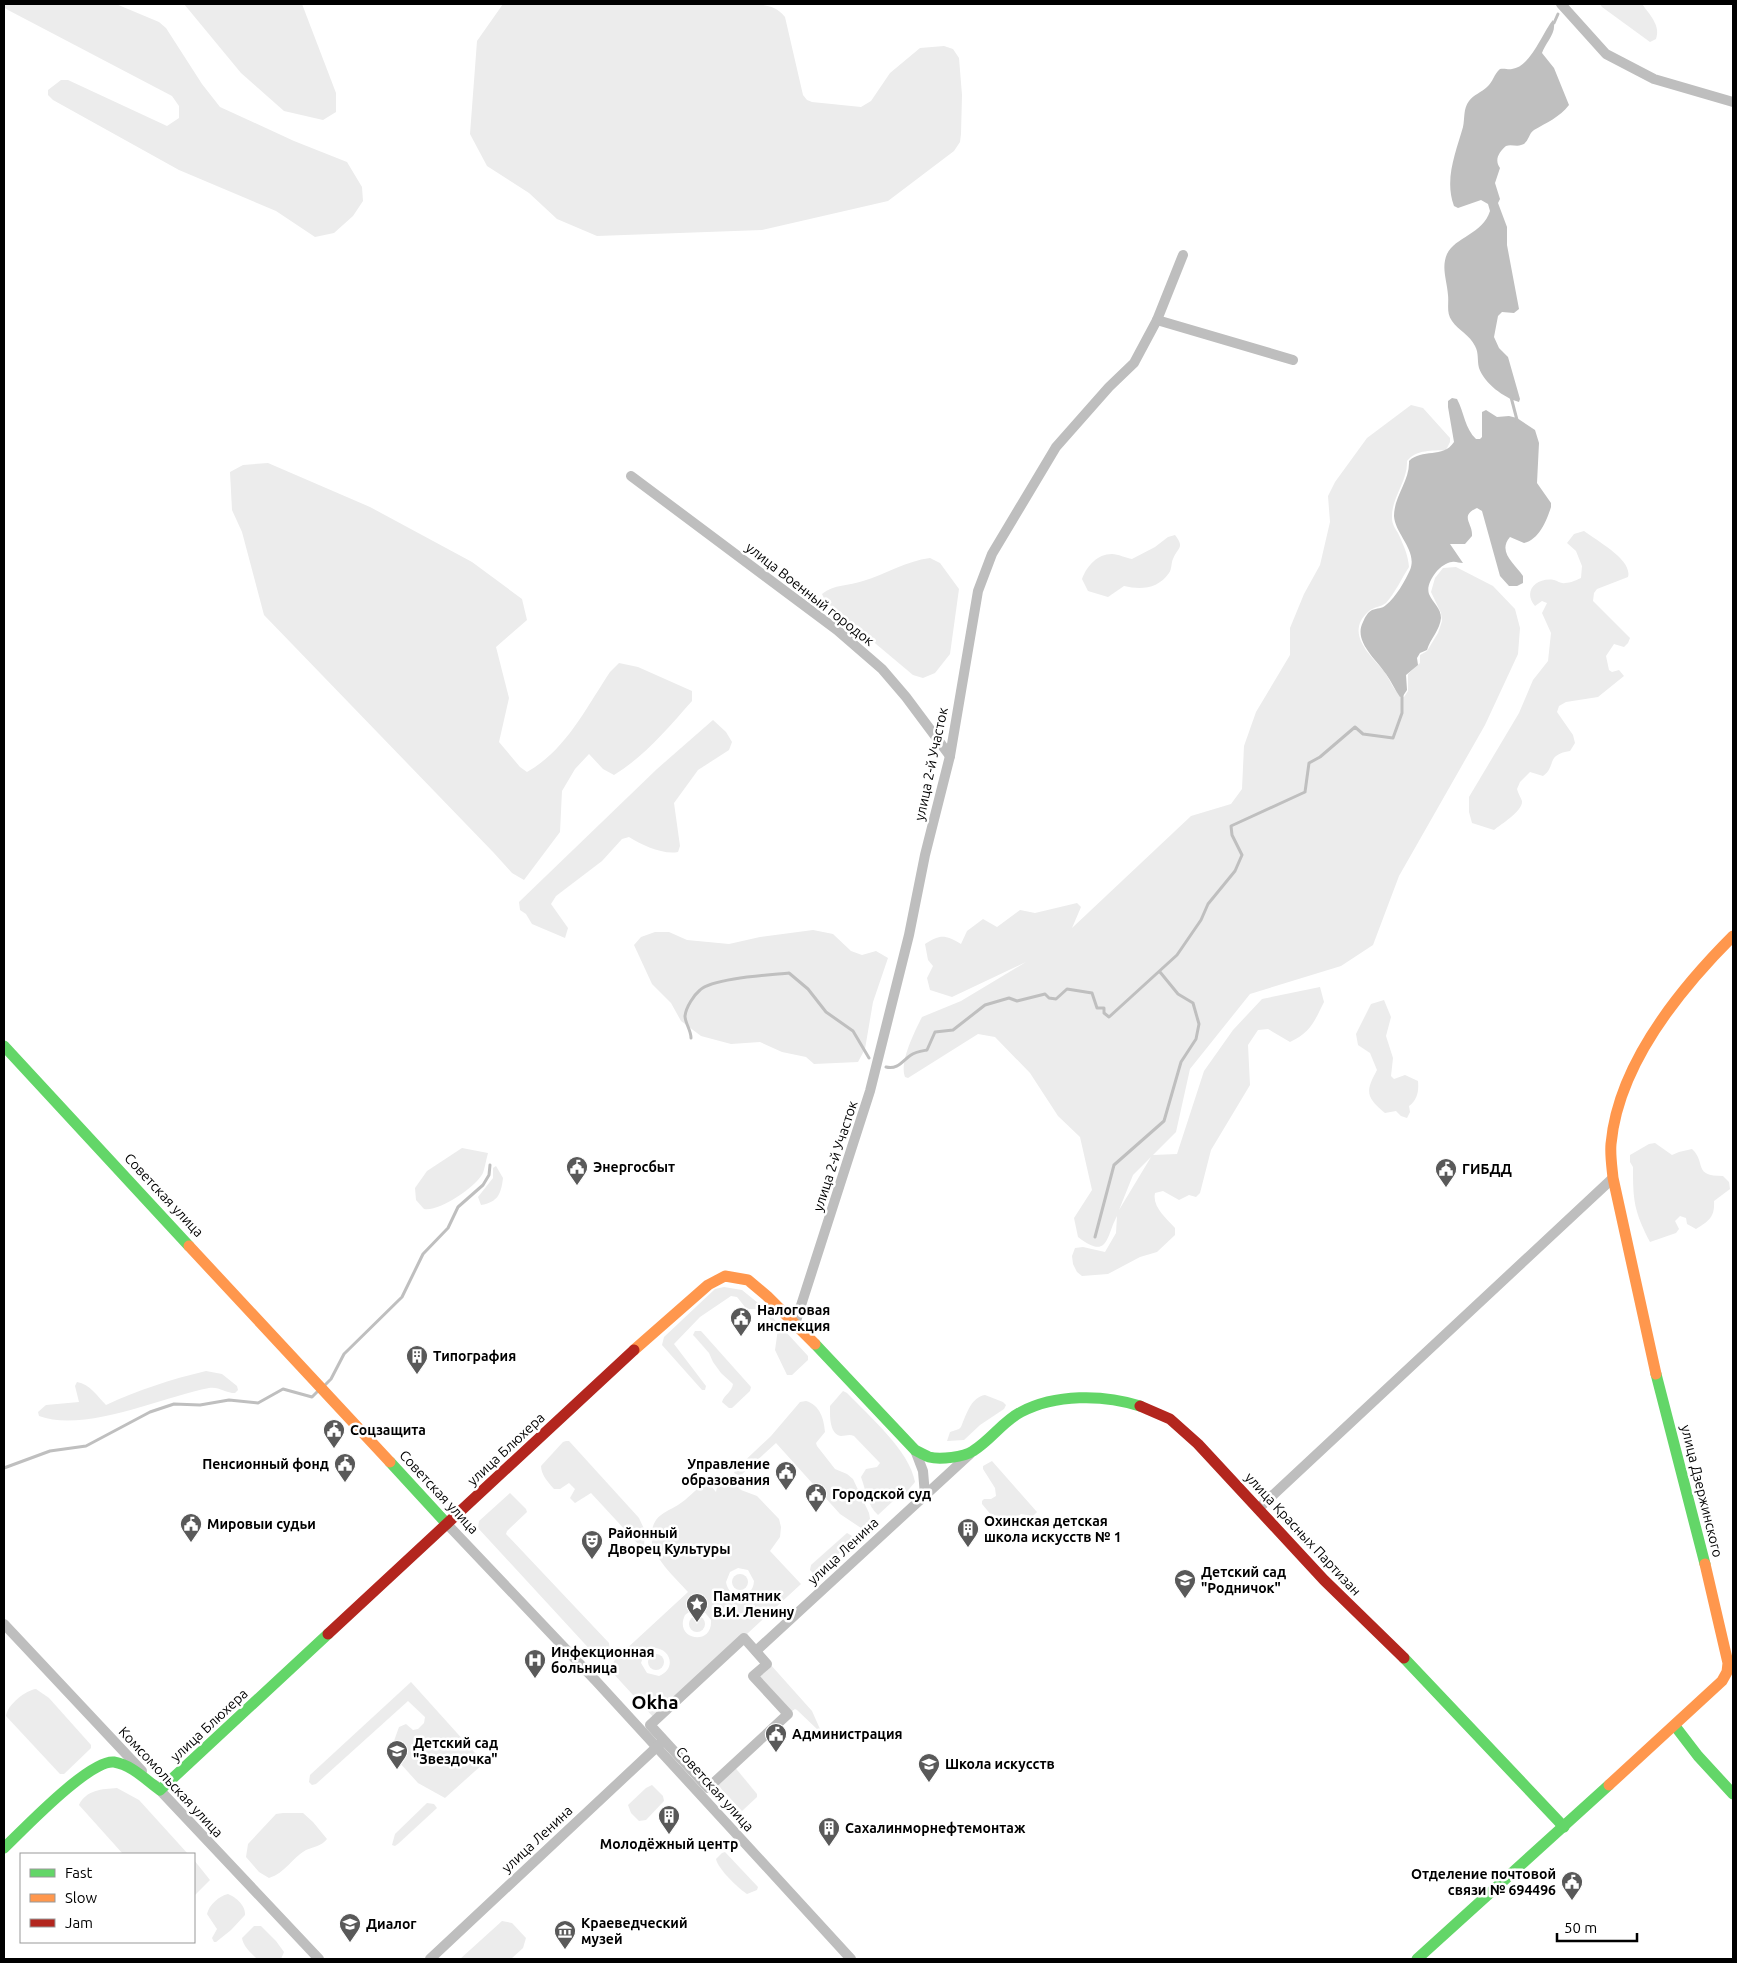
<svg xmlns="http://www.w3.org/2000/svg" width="1737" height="1963" font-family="Ubuntu,sans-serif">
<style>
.green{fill:#ececec;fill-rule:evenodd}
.water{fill:#bfbfbf}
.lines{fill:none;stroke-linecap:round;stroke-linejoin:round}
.stream{stroke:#bfbfbf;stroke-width:3}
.street{stroke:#bebebe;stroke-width:10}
.fast{stroke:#63d668;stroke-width:11}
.slow{stroke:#ff974d;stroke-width:11}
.jam{stroke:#b3261e;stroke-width:11}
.labels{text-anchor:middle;stroke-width:5;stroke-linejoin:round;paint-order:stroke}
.street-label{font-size:14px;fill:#000;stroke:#fff}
.poi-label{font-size:14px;font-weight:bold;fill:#000;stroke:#fff;text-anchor:start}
.district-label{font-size:19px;font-weight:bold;fill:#000;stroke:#fff}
</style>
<rect width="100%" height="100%" fill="#fff"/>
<g class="green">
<polygon points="4,4 116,4 159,22 166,28 202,84 220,107 294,141 347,162 362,187 363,201 353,216 334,233 315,237 276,211 179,170 53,100 48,95 48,90 61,80 68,80 167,126 179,118 179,106 172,96 8,10 5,8"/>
<polygon points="184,4 302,4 336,93 336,112 323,120 284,111 241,73"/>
<path d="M503,4h254c12,2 20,3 28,13l18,78 4,5 5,2 49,5 10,-6 19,-28 30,-25 24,-2 9,3 6,9 3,37 -1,39 -1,8 -6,9 -66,50 -126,29 -165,6 -40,-17 -28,-26 -42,-27 -17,-32 7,-93z"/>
<path d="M1600,4h42c8,11 19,22 14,35l-6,3 -48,-35z"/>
<path d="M1411,405l12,3 27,30v4l-4,8c-14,1 -29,-1 -39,11 1,20 -16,37 -15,57 0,6 3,10 6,15 5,11 10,21 11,34 -7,11 -14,26 -23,36 -5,4 -13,4 -17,8 -24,21 -1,42 14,59 6,7 12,25 21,27l4,-6v-17l12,-11v-8l7,-4 11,-18 4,-12 -1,-8 -10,-21 4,-14 8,-10 13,-1 37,19 22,23 5,19 -2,26 -33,71 -86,151 -26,69 -32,21 -91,28 -60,75 -14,63 -23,23 24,-1 27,-83 29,-41 29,-31 58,-12 4,15c-10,20 -13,30 -34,40l-22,-13 -10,1 -10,15 2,40 -39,65 -11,43 -4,4 -7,-2 -10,5 -16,-9 -8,2c-3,14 11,25 20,35v7l-18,17 -17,5 -32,17 -26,2 -5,-4 -4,-8 -1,-8 3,-8 8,-1 22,5 11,-19 1,-17c-11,20 -8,45 -39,21l-4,-19 18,-28 -12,-53 -22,-21 -28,-43 -35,-36 -17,-3 -70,44 -3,-1c-6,-15 10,-46 17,-60l39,-16 65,-39 -74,35 -22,-7 -3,-12 6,-12 -5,-6 -3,-16c16,-10 20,-9 36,0l6,-13 16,-12 14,8 23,-17 15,3 42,-10 4,4 -9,21 119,-112 40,-12 11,-15 2,-43 12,-34 34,-57v-27l14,-34 16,-29 10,-43 -2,-26 7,-14 32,-44zM1151,1157l-32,53 14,-35z"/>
<path d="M268,463l102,44 102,55 50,37 5,21 -31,27 13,51 -10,44 21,25 7,5c39,-22 59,-64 83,-100l9,-9 19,4 54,24v10c-24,27 -47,55 -78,74l-11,-6 -14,-15 -14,15 -13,22 -2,41 -36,48 -12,-7 -19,-21 -229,-237 -22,-83 -10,-22 -2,-38 13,-7z"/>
<path d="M1584,531c13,10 49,29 44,46l-31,12 -3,4 -1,8 37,37 -2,5 -4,4 -10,-3 -8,12 3,14 3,2 7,-2 5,6 -26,21 -32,5 -7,4 -2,6 16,23 2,8 -5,8c-25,4 -13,15 -27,25l-13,-4 -10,10 -3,7c1,4 4,9 5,12 1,10 -21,23 -28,29l-22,-7 -3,-11v-15l50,-84 14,-33 15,-19 3,-28 -9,-20 5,-10 -5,-2 -7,5c-13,-15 2,-29 19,-26 4,1 7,4 11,3 6,0 11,-3 16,-5l1,-12 -6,-15 -9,-8 7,-9z"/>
<path d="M1175,535c10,13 3,12 -2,24 -2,4 -1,10 -4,14 -11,16 -28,17 -45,13l-16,11 -20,-6 -6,-12c5,-13 15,-25 30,-25 6,0 14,4 20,5l23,-12 13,-10z"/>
<path d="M930,558l10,5 19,26 -9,65 -15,19 -12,5 -10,-3 -87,-73 -4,-8c12,-10 27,-8 41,-13 23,-7 43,-20 67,-23z"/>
<path d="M713,720l13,12 6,10 -3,8 -31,20 -24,33 6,43 -2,6c-15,3 -36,-7 -49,-15l-7,2 -20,22 -46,35 -5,8 17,24 -3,10 -33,-14 -6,-10 -6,-4 -1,-8 138,-133z"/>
<polygon points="813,930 833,934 851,951 862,955 876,951 888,958 873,1002 865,1049 858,1062 814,1064 806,1057 782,1052 760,1042 731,1044 701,1036 681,1021 671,1003 652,984 634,945 641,937 655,932 669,932 687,940 729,944 760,937"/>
<path d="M1384,1000l7,17 -5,19 7,22 -2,18 3,3 11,-4 13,6c1,11 -1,19 -9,25l1,6 -3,6 -6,-2 -5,-5 -11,2c-19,-16 -20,-21 -8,-43l-7,-17 -12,-8 -2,-11 15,-30z"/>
<path d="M1655,1143l17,12 7,-3 13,-3c15,14 0,27 31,27l6,6 1,7 -16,12c1,16 -5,20 -18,28l-9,-5 -1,-6 -6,-2 -5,5 4,8 -3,4 -26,9c-16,-31 -17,-41 -17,-75l-3,-5v-7l19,-11z"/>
<path d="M462,1148l26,5c-2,7 -3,14 -5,20 -7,14 -44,39 -59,36l-8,-9 -1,-12 12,-17z"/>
<path d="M496,1166l7,12c-2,16 -5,24 -22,27l-3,-8 15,-19v-10z"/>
<polygon points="724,1287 742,1290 763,1307 808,1356 808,1360 792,1375 787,1375 775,1350 778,1329 765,1313 759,1309 749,1309 745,1307 737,1297 731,1296 700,1317 674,1344 706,1386 705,1390 702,1390 662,1345 664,1337 715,1289"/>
<path d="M695,1331h6l50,56 -1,4 -18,17h-3l-7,-6c2,-7 10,-10 11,-18l-12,-11 -8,-11 -4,-9 -14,-16 -2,-2z"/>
<path d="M206,1371l16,3 15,12 1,4 -3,3c-9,0 -17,-7 -26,-5 -47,9 -124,45 -170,28l-1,-4 8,-7 33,-3 -4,-16 2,-4c13,2 20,14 29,23 32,-15 66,-26 100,-34z"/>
<path d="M843,1391l4,2c21,22 63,58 68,89l-10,12 -12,7 -15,14c-11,-10 -12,-25 -17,-38l5,-8 11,-2 3,-4 -26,-27c-5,-2 -8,0 -13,0 -12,-2 -11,-21 -11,-30z"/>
<path d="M985,1395l18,7 3,3 -2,4 -24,16 -16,15 -17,1 3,-9 9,-3 2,-2c5,-12 10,-30 24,-32z"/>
<path d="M806,1401c14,4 18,18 19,31l-9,11 1,3 18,23 12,5 6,5 16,34 2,11 -7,6 -24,-16 -64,-71 -36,33 -6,-3 2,-4 35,-33 29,-34z"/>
<path d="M566,1441h3l70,77 6,13 -1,15h-4l-49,-53 -16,10 -5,-5 5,-9 -6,-6 -9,6h-6c-5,-6 -13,-14 -13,-23l22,-24z"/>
<polygon points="992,1461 1037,1512 1033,1516 1021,1514 1018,1516 1015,1524 1007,1530 1002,1528 982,1504 982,1501 984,1499 991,1499 996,1496 995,1488 983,1469 983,1466"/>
<path d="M726,1479h4l11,11 16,6 22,23 2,8 -1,10 -10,14 31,33 -146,135 -44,-48 3,-10 9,-9 65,-60c-16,-18 -49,-45 -32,-72 5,-7 14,-10 22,-15 10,-6 17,-16 27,-21l6,2 5,6 2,-9zM738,1568l10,2 6,11c-1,19 -25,20 -28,1l4,-10zM693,1609l10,1 8,10c2,27 -38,20 -26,-5zM652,1648c19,-1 25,21 7,28l-12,-3 -6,-10 3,-9z"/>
<polygon points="510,1493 526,1509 527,1512 507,1531 506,1534 609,1643 610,1652 603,1658 595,1655 478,1528 479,1521"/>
<polygon points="847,1533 852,1536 851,1542 818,1573 813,1573 810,1570 811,1565"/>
<circle cx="740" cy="1582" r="8"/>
<circle cx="697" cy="1624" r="8"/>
<circle cx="656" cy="1662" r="8"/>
<polygon points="770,1664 812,1711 820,1729 819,1731 797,1710 795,1709 788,1714 753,1676"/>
<polygon points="411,1682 484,1763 445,1798 418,1783 390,1752 399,1727 406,1724 413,1730 418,1729 424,1723 425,1717 408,1701 316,1784 312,1785 309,1782 310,1775"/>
<path d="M36,1689l13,9 42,47v3l-2,2 -25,24h-4l-54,-58c1,-11 20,-26 30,-27z"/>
<polygon points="733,1765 757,1794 757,1797 742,1811 715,1782"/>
<polygon points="652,1785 663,1796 664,1801 646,1820 639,1821 631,1813 628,1805 646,1788"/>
<path d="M117,1788l22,12 49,54h-65l-44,-49c7,-15 23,-16 38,-17z"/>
<polygon points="427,1803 434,1804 437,1808 399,1843 395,1846 392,1845 395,1834"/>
<path d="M283,1813h20l10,9 14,17c-5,7 -14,8 -21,11 -14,8 -21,23 -37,28l-10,-6 -13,-15 2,-13 28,-30z"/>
<path d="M725,1852l33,35 -1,3 -10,4c-9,-6 -29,-25 -31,-35l6,-6z"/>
<polygon points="194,1860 210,1880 194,1896"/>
<path d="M228,1894c8,3 18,12 17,21l-14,15 -15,12h-2l-2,-4 5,-9 -10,-15c2,-9 12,-18 21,-20z"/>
<polygon points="502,1921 512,1923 526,1938 523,1948 511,1959 460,1959"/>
<path d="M254,1926h7l15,15 8,11 -3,7h-24c-6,-6 -14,-13 -15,-21z"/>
</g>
<g class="water">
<path d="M1553,20c5,12 -8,23 -11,33l12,15 15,37c-9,12 -23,18 -35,25 -6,4 -5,13 -13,15 -4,2 -10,-1 -15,1 -7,6 -12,14 -6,22l-5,15 5,16 -2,4 9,24v18l12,64 -5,4 -12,-1 -4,4 -4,21 5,11 9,9 12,42 -1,3c-15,-4 -35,-19 -40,-34 -2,-8 0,-15 -4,-22 -5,-11 -17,-16 -23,-25 -6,-8 -3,-17 -4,-26 -1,-15 -7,-27 -1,-41 8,-17 36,-20 43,-43l-2,-7 -7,-4 -23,8 -4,-2c-10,-27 2,-54 9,-79 2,-9 0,-18 6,-26 4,-6 13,-9 18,-14 6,-5 7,-13 13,-18 5,-1 8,1 12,0 19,-2 31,-38 41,-49z"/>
<path d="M1452,398l5,1c7,13 8,30 19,40h4l2,-2v-25l4,-2 11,7 12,-1 8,2 18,12 4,13 -2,40 14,20v4c-4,13 -12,33 -27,36l-14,-6c-13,15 5,27 13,39v7l-6,3h-8l-9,-10 -18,-65 -5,-3c-18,8 -4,15 -5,28l-7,8h-15l13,19c-4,0 -8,-2 -11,-1 -12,1 -27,21 -23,32 4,9 12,14 12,24 -1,12 -11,21 -14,32l-7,3 -3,5 1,7 -12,10 1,15 -4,6 -3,1c-5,-7 -9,-16 -14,-23 -10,-15 -33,-33 -23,-52 2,-5 5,-10 9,-12 5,-2 10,-1 14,-5 10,-8 19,-24 24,-35 8,-19 -15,-36 -16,-54 0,-20 16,-35 15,-55 13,-13 34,-2 45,-19l-6,-35v-6z"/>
</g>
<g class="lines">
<g class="stream">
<polyline points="1554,23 1558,14"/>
<polyline points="1511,397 1517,420"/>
<path d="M691,1038c0,-8 -6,-15 -6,-22 1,-9 9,-21 15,-26 13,-12 70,-15 89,-17l19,16 18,23 27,19 16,27"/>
<path d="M886,1067c12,3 17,-7 25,-12 4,-3 11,-4 16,-5l8,-18 18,-2 32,-25 24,-7 8,3 28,-7 4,4 7,1 11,-10 25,4 5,15h7v5l5,4 68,-62 24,-35 7,-16 27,-33 7,-16 -10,-20 -1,-9 74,-34 4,-29 11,-6 35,-30 8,7 30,4 9,-25v-18"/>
<polyline points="1095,1237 1114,1165 1164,1121 1181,1062 1196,1039 1199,1024 1193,1003 1178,994 1160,972"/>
<polyline points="324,1386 331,1379 344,1354 402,1297 423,1254 448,1228 458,1207 483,1185 489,1175 490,1165"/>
<polyline points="4,1468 50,1451 86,1446 150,1412 174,1404 200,1405 229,1400 258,1403 283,1389 312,1397 319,1390"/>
</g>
<g class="street">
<polyline points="1561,4 1606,54 1654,79 1733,102"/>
<polyline points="1157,320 1293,360"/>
<polyline points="631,476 837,630 882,669 906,697 950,756"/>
<polyline points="795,1324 870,1091 909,935 925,855 950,756 978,591 992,554 1056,447 1109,387 1134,363 1157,320 1183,255"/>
<polyline points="915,1450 923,1471 925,1495"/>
<polyline points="1258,1509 1613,1178"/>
<polyline points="447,1524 596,1681 851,1959"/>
<polyline points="4,1624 142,1771"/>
<polygon points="744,1638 767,1664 753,1676 788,1714 708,1788 650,1725"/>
<polyline points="756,1651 970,1454"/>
<polyline points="155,1785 319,1959"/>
<polyline points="430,1959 661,1743"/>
</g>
<g class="fast">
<polyline points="4,1046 189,1246"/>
<path d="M815,1344l100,106c4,2 9,5 14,7 11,3 35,0 44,-6 18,-11 29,-29 48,-39 34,-18 82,-18 119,-6"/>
<polyline points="1656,1374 1705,1564"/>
<polyline points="390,1462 447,1524"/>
<polyline points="1404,1658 1564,1827"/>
<polyline points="1675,1726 1698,1756 1733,1794"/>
<path d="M4,1848c19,-18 86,-89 110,-86 18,3 32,18 46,28l168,-156"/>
<polyline points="1417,1959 1609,1785"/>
</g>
<g class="slow">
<polyline points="189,1246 390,1462"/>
<polyline points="634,1350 708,1285 725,1276 748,1280 767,1296 815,1344"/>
<path d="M1656,1374l-43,-196c-1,-11 -3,-23 -2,-34 7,-79 68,-154 122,-208"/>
<polyline points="1609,1785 1722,1681 1727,1672 1728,1663 1705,1564"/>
</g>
<g class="jam">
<polyline points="1140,1406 1170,1419 1198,1444 1324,1580 1404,1658"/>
<polyline points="328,1634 634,1350"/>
</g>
</g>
<defs>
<g id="civic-pin" transform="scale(1.125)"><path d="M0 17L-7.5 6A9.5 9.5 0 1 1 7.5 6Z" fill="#595959" stroke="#fff"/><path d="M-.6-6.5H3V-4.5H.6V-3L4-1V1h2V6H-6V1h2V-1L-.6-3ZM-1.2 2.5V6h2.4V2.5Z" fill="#fff"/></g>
<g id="building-pin" transform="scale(1.125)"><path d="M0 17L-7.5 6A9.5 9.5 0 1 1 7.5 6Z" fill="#595959" stroke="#fff"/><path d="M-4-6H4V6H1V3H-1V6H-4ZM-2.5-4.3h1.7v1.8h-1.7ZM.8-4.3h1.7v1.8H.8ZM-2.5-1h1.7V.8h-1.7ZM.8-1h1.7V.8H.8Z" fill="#fff"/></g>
<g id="theatre-pin" transform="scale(1.125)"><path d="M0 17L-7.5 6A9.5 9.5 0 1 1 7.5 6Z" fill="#595959" stroke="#fff"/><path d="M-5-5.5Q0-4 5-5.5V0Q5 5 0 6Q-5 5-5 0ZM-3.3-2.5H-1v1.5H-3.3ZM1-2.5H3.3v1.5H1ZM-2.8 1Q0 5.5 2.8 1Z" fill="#fff"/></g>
<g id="school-pin" transform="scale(1.125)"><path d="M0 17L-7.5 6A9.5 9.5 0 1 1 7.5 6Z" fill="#595959" stroke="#fff"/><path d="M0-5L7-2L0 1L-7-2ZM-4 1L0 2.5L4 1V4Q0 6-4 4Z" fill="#fff"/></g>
<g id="sight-pin" transform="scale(1.125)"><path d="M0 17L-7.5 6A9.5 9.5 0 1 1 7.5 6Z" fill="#595959" stroke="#fff"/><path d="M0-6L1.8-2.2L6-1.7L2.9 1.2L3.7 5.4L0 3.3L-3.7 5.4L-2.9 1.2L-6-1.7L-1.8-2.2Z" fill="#fff"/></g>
<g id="hospital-pin" transform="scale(1.125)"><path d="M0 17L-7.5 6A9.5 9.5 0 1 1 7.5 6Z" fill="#595959" stroke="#fff"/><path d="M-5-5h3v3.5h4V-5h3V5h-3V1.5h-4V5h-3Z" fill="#fff"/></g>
<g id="museum-pin" transform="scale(1.125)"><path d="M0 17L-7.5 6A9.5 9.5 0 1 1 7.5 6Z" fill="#595959" stroke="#fff"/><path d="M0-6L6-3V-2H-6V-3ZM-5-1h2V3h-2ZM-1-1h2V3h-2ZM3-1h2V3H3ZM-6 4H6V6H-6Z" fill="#fff"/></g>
</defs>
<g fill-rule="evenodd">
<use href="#civic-pin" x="577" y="1167"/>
<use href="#civic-pin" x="1446" y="1169"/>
<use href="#civic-pin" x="741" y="1318"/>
<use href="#building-pin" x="417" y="1356"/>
<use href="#civic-pin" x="334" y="1430"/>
<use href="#civic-pin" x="345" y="1464"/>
<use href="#civic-pin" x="786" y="1472"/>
<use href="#civic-pin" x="816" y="1494"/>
<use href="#civic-pin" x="191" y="1524"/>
<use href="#building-pin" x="968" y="1529"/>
<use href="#theatre-pin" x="592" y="1541"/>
<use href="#school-pin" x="1185" y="1580"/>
<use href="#sight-pin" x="697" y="1604"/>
<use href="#hospital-pin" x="535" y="1660"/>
<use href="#civic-pin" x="776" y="1734"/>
<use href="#school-pin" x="397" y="1751"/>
<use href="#school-pin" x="929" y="1764"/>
<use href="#building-pin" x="669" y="1816"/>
<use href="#building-pin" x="829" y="1828"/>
<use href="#civic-pin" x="1572" y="1882"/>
<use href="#school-pin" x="350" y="1924"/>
<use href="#museum-pin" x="565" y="1931"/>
</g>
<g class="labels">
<g class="street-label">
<text transform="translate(810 594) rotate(38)" y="5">улица Военный городок</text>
<text transform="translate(931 764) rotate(-78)" y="5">улица 2-й Участок</text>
<text transform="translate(835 1156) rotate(-72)" y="5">улица 2-й Участок</text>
<text transform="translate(164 1195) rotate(47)" y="5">Советская улица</text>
<text transform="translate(506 1449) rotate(-43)" y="5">улица Блюхера</text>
<text transform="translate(1702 1491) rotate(76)" y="5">улица Дзержинского</text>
<text transform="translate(439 1492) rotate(47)" y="5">Советская улица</text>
<text transform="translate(1303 1534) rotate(47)" y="5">улица Красных Партизан</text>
<text transform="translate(843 1551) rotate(-43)" y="5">улица Ленина</text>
<text transform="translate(209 1725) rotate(-43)" y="5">улица Блюхера</text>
<text transform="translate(171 1782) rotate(47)" y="5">Комсомольская улица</text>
<text transform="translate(715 1789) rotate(48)" y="5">Советская улица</text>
<text transform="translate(537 1839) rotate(-43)" y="5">улица Ленина</text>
</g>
<g class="poi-label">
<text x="593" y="1172">Энергосбыт</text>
<text x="1462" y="1174">ГИБДД</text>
<text x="757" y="1315">Налоговая<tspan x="757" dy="16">инспекция</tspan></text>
<text x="433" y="1361">Типография</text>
<text x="350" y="1435">Соцзащита</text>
<text x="329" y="1469" text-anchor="end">Пенсионный фонд</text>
<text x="770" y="1469" text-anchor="end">Управление<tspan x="770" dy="16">образования</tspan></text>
<text x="832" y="1499">Городской суд</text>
<text x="984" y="1526">Охинская детская<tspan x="984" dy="16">школа искусств № 1</tspan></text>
<text x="207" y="1529">Мировыи судьи</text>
<text x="608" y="1538">Районный<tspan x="608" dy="16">Дворец Культуры</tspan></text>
<text x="1201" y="1577">Детский сад<tspan x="1201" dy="16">"Родничок"</tspan></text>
<text x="713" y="1601">Памятник<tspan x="713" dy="16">В.И. Ленину</tspan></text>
<text x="551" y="1657">Инфекционная<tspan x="551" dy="16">больница</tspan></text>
<text x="792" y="1739">Администрация</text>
<text x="413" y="1748">Детский сад<tspan x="413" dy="16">"Звездочка"</tspan></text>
<text x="945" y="1769">Школа искусств</text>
<text x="845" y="1833">Сахалинморнефтемонтаж</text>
<text x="669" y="1849" text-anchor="middle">Молодёжный центр</text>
<text x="1556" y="1879" text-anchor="end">Отделение почтовой<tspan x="1556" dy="16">связи № 694496</tspan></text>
<text x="581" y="1928">Краеведческий<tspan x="581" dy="16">музей</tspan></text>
<text x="366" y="1929">Диалог</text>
</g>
<g class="district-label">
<text x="655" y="1709">Okha</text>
</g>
</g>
<rect width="1737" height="1963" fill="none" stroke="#000000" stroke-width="10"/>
<rect x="20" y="1853" width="175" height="90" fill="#ffffff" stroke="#999999"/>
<rect x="30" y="1869" width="25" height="8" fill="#63d668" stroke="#999999"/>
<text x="65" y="1878" font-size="15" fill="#000000">Fast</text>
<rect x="30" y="1894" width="25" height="8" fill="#ff974d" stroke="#999999"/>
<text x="65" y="1903" font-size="15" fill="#000000">Slow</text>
<rect x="30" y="1919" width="25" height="8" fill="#b3261e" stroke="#999999"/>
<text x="65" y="1928" font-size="15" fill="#000000">Jam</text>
<path d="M1557 1933v8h80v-8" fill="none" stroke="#000000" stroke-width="2.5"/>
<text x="1564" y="1933" font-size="15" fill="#000000" stroke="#ffffff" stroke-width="4" paint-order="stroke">50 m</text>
</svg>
